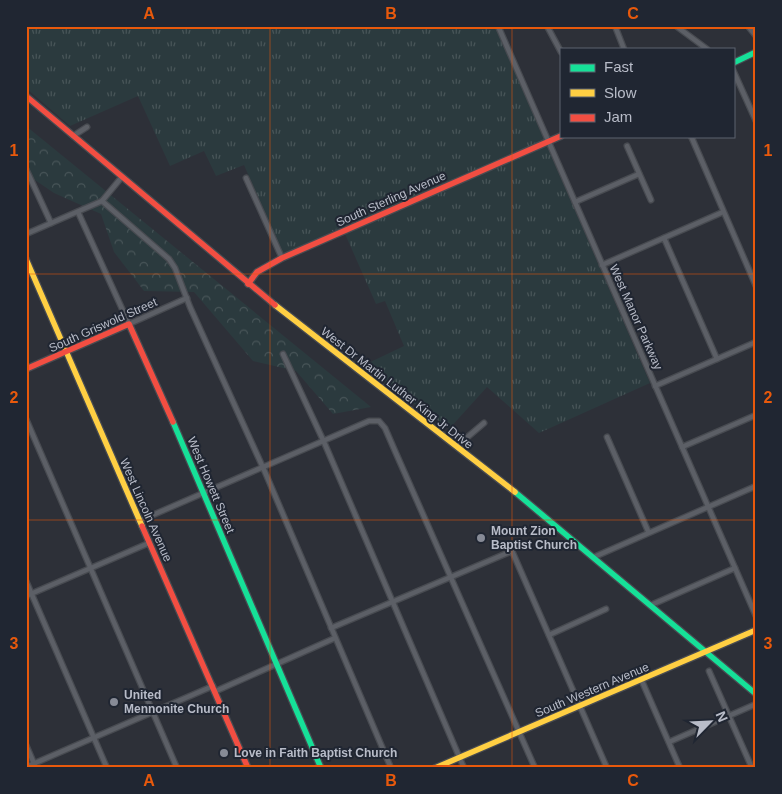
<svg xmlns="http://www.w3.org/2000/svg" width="782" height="794" font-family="Helvetica,sans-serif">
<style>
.grass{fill:url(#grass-tufts)}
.forest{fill:url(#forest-crowns)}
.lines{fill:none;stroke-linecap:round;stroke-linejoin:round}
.street-casing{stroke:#484b51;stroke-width:7}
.fast-casing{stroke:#484b51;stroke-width:8}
.slow-casing{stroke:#484b51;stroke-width:8}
.jam-casing{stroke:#484b51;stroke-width:8}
.street{stroke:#5c5f66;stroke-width:4.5}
.fast{stroke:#16e098;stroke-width:5.5}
.slow{stroke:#ffcf43;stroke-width:5.5}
.jam{stroke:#f24e42;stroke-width:5.5}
.grid{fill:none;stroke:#e8590c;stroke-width:1;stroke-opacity:0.55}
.poi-dot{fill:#878b96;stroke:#202632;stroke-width:2}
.labels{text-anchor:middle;stroke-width:4;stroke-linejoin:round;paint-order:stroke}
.street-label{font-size:12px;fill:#b8bcc8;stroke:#202632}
.poi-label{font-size:12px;font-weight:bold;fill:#b8bcc8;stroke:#202632;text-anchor:start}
.neatline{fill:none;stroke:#e8590c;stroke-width:2}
.grid-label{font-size:16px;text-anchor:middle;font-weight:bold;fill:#e8590c}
</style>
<defs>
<pattern id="grass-tufts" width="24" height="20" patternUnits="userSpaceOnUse" patternTransform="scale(1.25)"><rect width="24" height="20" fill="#2b3a3e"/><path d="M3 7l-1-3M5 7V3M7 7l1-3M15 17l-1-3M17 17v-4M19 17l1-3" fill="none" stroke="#485558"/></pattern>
<pattern id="forest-crowns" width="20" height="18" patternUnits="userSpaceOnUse" patternTransform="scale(1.25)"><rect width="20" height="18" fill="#2b3a3e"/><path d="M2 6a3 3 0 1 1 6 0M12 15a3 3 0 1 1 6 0" fill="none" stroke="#485558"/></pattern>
</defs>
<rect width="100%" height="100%" fill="#2d3038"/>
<polygon class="grass" points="26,26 495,26 650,383 539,433 487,387 449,429 362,366 404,346 385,301 376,304 342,227 283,254 244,165 216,176 204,151 170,166 138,96 70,126 26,88"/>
<polygon class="forest" points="26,126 371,407 333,414 296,371 253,361 194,292 144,291 114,252 101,214 54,193 26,174"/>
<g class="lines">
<g class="street-casing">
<g id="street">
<polyline points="498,26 756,616"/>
<polyline points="547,26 561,52"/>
<polyline points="615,26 624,49"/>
<polyline points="676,26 707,49"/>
<polyline points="748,26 756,36"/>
<polyline points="733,70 756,121"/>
<polyline points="73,136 87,127"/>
<polyline points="691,136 756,286"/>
<polyline points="627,146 651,200"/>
<polyline points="26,169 51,223"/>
<polyline points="246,178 282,258"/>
<polyline points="102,201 169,259 175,268 190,307 265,472 391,768"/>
<polyline points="575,202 639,174"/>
<polyline points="78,212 129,324 187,298"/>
<polyline points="26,234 102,201 121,178"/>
<polyline points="664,238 717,359"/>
<polyline points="602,265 723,212"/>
<polyline points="283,354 324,442 464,768"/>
<polyline points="655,386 756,342"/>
<polyline points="26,419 177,768"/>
<polyline points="607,437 648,531"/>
<polyline points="457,446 484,423"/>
<polyline points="682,447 756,415"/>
<polyline points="139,521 369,421 379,421 385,428 395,451 535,768"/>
<polyline points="594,557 756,486"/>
<polyline points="26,581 107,768"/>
<polyline points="26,596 149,543"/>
<polyline points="651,605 735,568"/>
<polyline points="331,628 512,551 607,768"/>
<polyline points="549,635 606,609"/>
<polyline points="709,671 752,768"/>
<polyline points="641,679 680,768"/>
<polyline points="216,691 335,638"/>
<polyline points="669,742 756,704"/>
<polyline points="26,745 36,768"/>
<polyline points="26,767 213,686"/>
</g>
</g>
<g class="fast-casing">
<g id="fast">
<polyline points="733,63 756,52"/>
<polyline points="173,422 321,768"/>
<polyline points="515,492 756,694"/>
</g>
</g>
<g class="slow-casing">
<g id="slow">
<polyline points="26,259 142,526"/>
<polyline points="275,305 515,492"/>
<polyline points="435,768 756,630"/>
</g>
</g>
<g class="jam-casing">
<g id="jam">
<polyline points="26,96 275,305"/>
<polyline points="248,284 257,272 282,258 561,136"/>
<polyline points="26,369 129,324 173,422"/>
<polyline points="142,526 248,768"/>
</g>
</g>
<use href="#street" class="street"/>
<use href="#fast" class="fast"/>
<use href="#slow" class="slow"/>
<use href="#jam" class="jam"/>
</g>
<path class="grid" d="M270,26v742M512,26v742M26,274h730M26,520h730"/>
<g class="poi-dot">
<circle cx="481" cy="538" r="5"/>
<circle cx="114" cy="702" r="5"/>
<circle cx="224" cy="753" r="5"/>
</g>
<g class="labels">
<g class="street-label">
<text transform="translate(391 199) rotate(-24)" y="4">South Sterling Avenue</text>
<text transform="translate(636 317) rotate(66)" y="4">West Manor Parkway</text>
<text transform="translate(103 325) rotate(-24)" y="4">South Griswold Street</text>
<text transform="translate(397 388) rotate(38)" y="4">West Dr Martin Luther King Jr Drive</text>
<text transform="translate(211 485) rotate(67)" y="4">West Howett Street</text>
<text transform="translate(146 510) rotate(66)" y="4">West Lincoln Avenue</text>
<text transform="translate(592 690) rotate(-23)" y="4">South Western Avenue</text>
</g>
<g class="poi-label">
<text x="491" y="535">Mount Zion<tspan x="491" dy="14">Baptist Church</tspan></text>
<text x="124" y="699">United<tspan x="124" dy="14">Mennonite Church</tspan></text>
<text x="234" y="757">Love in Faith Baptist Church</text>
</g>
</g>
<rect width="782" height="794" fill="none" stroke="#202632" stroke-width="55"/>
<rect x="560" y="48" width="175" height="90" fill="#202632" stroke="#5d626e"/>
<rect x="570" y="64" width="25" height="8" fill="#16e098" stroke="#5d626e"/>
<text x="604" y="72" font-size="15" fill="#b8bcc8">Fast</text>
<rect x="570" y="89" width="25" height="8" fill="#ffcf43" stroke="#5d626e"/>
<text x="604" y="98" font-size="15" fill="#b8bcc8">Slow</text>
<rect x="570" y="114" width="25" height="8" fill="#f24e42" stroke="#5d626e"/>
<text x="604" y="122" font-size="15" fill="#b8bcc8">Jam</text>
<g transform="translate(710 722) rotate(66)" stroke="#202632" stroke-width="4" paint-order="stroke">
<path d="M0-4L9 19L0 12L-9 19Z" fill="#b8bcc8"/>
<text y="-8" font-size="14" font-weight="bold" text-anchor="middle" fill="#b8bcc8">N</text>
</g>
<rect x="28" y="28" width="726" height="738" class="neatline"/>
<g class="grid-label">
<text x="149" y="19">A</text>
<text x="391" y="19">B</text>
<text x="633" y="19">C</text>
<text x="14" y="156">1</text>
<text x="768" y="156">1</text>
<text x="14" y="403">2</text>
<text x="768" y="403">2</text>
<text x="14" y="649">3</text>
<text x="768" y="649">3</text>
<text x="149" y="786">A</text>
<text x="391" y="786">B</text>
<text x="633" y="786">C</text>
</g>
</svg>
